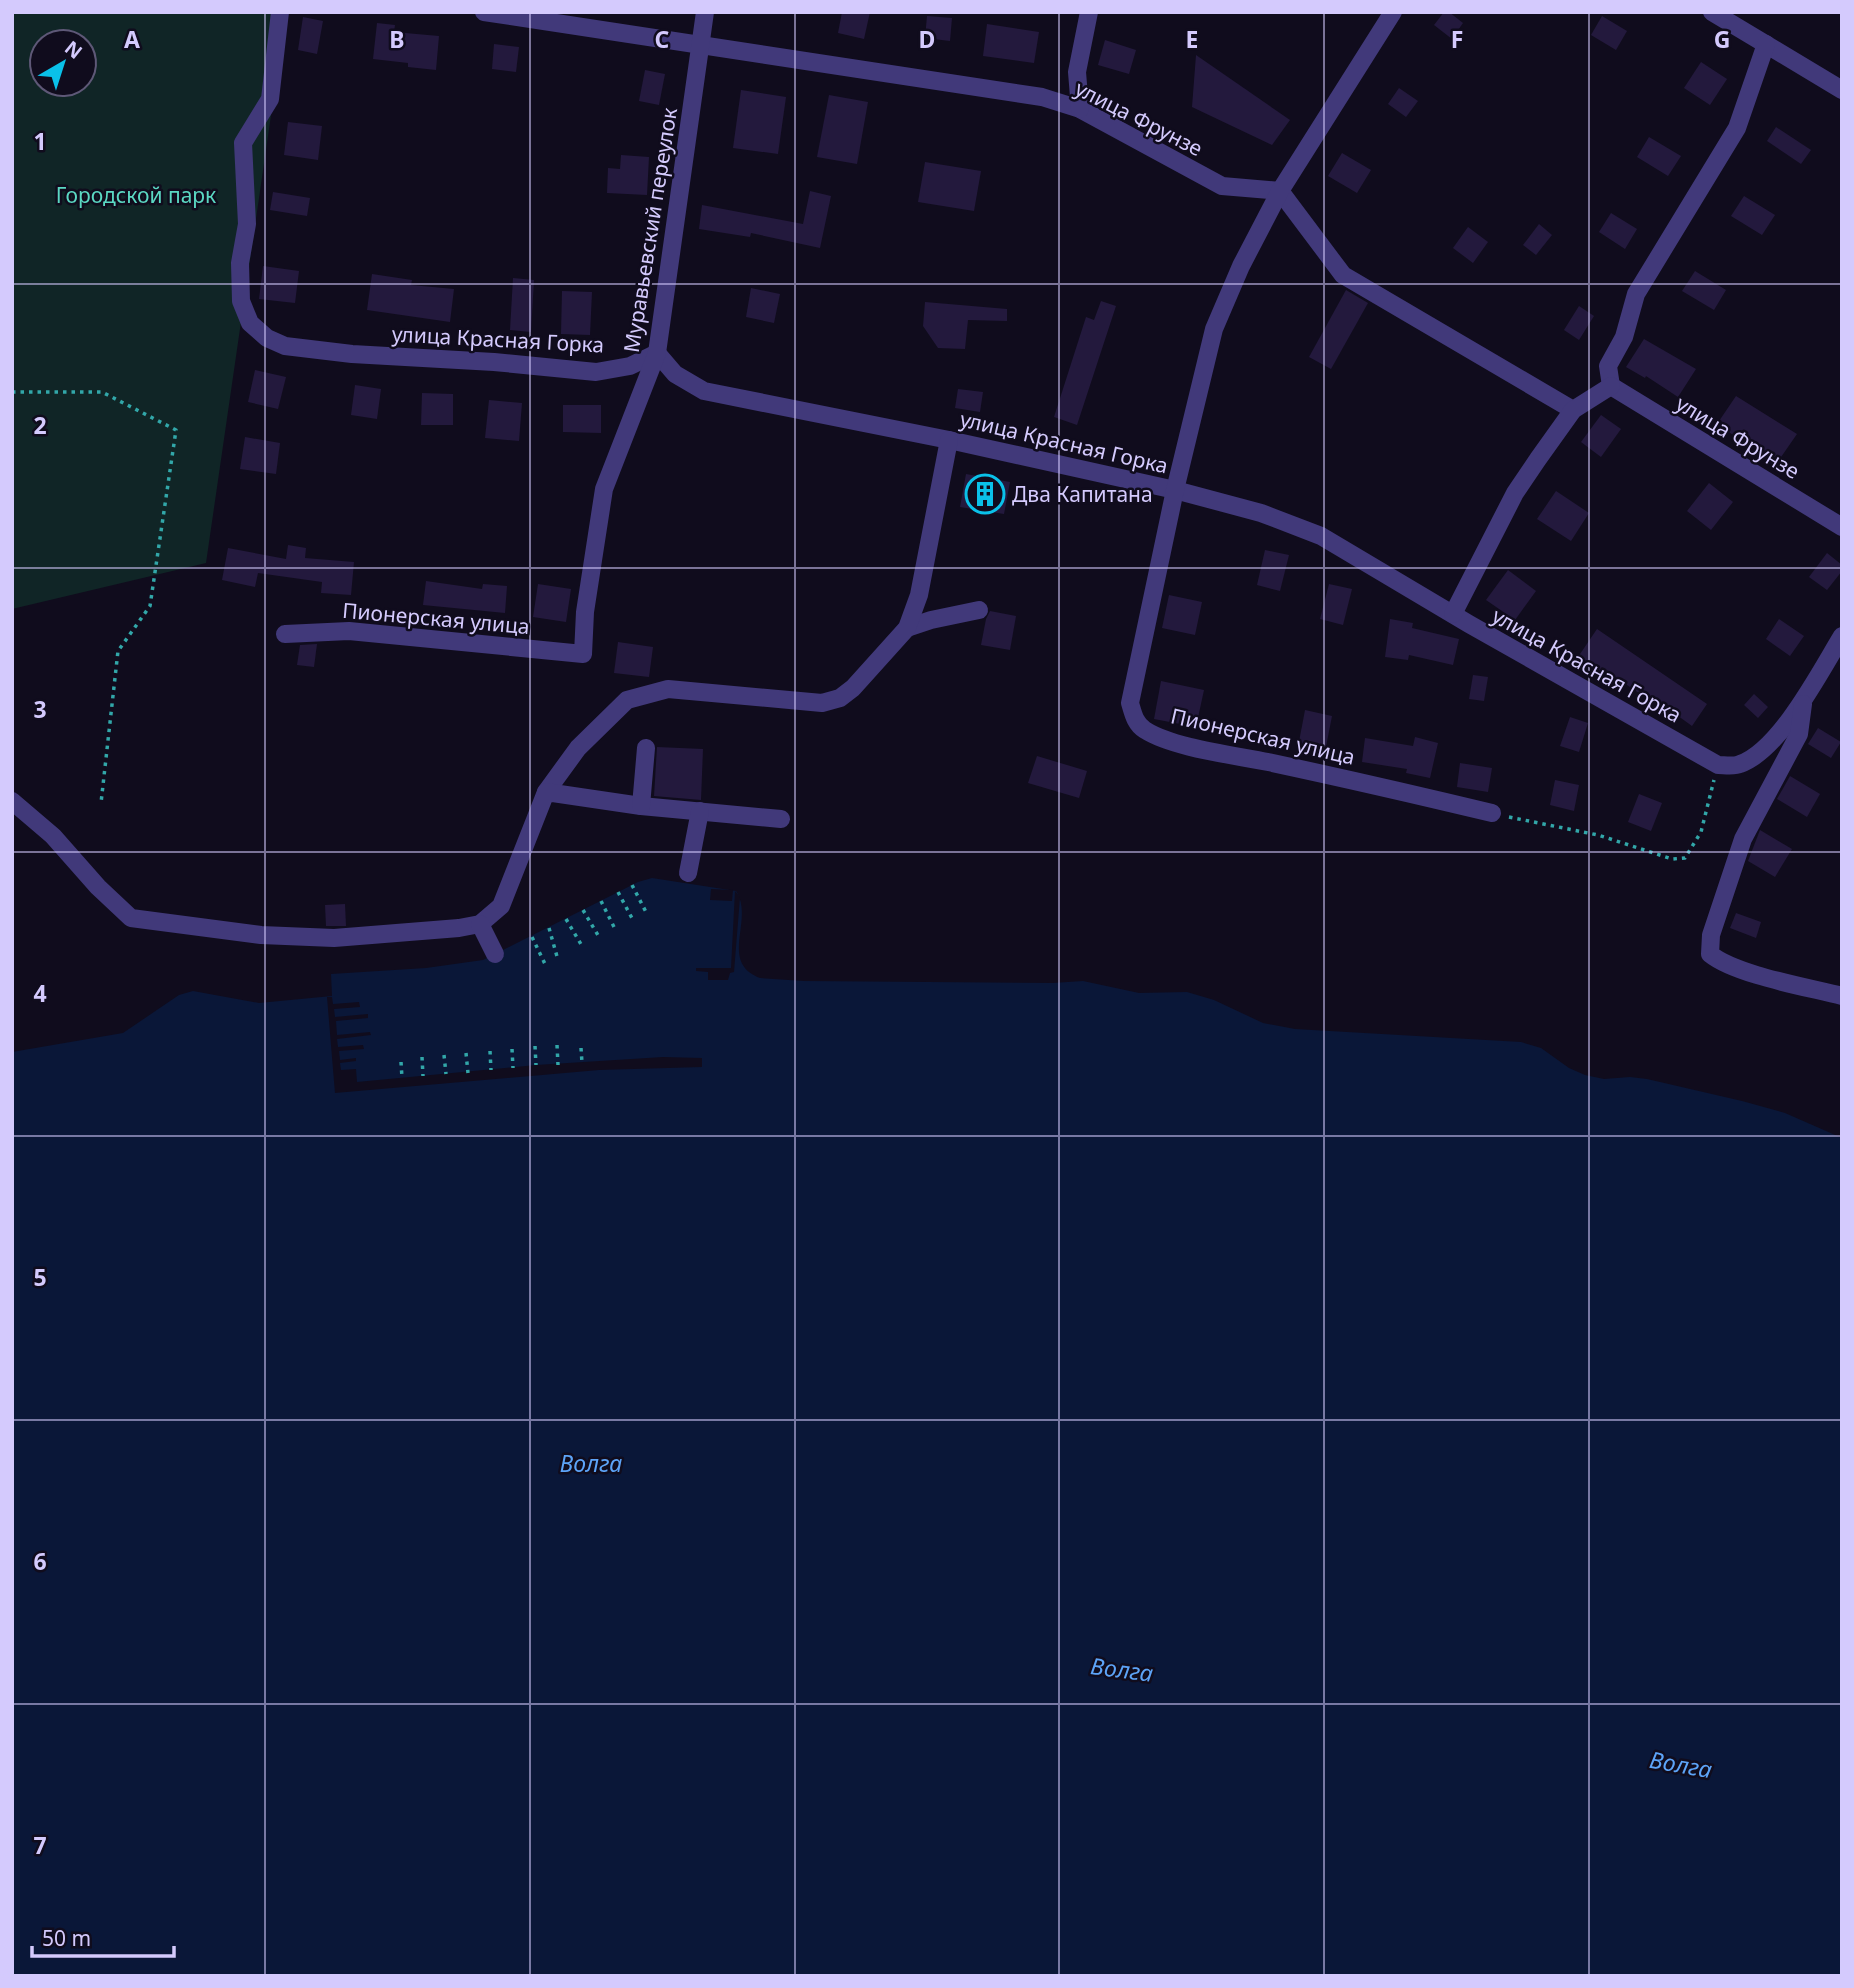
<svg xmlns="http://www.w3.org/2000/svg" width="1854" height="1988" viewBox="0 0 1854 1988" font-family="'Noto Sans',sans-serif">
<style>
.green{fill:#102526;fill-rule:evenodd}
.water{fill:#0a1738}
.pier{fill:#100c1d}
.building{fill:#23193d}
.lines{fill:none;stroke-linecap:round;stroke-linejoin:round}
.path{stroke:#32a7a9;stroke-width:3.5;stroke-dasharray:3.5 5;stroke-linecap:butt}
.minor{stroke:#41397a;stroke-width:18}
.grid{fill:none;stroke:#d4cafd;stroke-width:2;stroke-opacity:0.55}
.labels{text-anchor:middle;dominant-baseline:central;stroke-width:5;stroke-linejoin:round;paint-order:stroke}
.street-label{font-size:21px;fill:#d4cafd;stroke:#100c1d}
.park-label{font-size:21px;fill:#5bd8c3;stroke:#100c1d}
.poi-label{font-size:21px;fill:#d4cafd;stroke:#100c1d;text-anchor:start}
.water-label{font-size:23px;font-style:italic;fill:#5da4f8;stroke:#100c1d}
.grid-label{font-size:23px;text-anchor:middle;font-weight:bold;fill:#d4cafd;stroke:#100c1d;stroke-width:5;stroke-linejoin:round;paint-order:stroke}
</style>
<rect width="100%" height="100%" fill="#100c1d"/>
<!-- green -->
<path class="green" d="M12 12H286L206 563 12 609ZM42 42H84V84H42Z"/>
<!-- water -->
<path class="water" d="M652 878 736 891C755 920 718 962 760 978L804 981 1053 983 1083 981 1139 993 1187 992 1214 1000 1263 1023 1295 1029 1521 1042 1541 1048 1569 1068 1585 1075 1604 1079 1630 1077 1647 1079 1742 1101 1785 1113 1842 1138V1976H12V1052L123 1033 179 995 193 991 259 1003 332 996 331 974 426 968 483 960 638 882Z"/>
<!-- pier -->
<g class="pier">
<polygon points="711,889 733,890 732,901 710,900"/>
<polygon points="735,891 740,897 734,972 730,973 728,980 708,980 708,972 696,971 696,968 731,968"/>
<polygon points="327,997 332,997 333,1004 359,1002 360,1007 334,1009 335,1017 368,1014 368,1018 336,1021 337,1035 370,1032 371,1035 337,1039 338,1047 363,1045 364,1049 339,1051 340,1060 356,1058 356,1061 340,1063 341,1070 356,1069 357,1082 536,1065 663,1057 702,1058 702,1067 599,1070 335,1093"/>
</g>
<!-- building -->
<g class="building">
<polygon points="842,12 870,12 864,39 838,33"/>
<polygon points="1444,12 1449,12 1463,23 1452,39 1434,25"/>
<polygon points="927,16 952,18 950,41 925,38"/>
<polygon points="1602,16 1627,31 1616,50 1591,35"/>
<polygon points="303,17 323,21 317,54 298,50"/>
<polygon points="377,23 395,25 394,32 439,36 436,70 408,67 408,63 373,59"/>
<polygon points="987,24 1039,32 1034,63 983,56"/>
<polygon points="1105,40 1136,50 1129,74 1098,65"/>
<polygon points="494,44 519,47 516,72 492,69"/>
<polygon points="1196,55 1290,120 1272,145 1192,107"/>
<polygon points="1701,62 1727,79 1710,105 1684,88"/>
<polygon points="645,70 665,74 659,105 639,101"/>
<polygon points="1399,88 1418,101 1406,117 1388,104"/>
<polygon points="741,90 786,97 778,154 733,148"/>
<polygon points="829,95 868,102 857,164 817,157"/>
<polygon points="288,122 322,126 318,160 284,155"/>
<polygon points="1776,127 1811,150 1801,164 1767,141"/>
<polygon points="1649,137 1681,156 1668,176 1637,157"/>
<polygon points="1342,153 1371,170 1357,193 1328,176"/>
<polygon points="621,155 649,157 647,195 607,193 608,168 620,169"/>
<polygon points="925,162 981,171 974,211 918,202"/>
<polygon points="810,191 831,196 820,248 751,233 750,237 699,229 702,205 803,224"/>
<polygon points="273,192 310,198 307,216 270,210"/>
<polygon points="1744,196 1775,215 1762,235 1731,216"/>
<polygon points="1611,213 1637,229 1625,249 1599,232"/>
<polygon points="1539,224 1552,235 1536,255 1523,245"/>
<polygon points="1468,227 1488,242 1473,263 1453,248"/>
<polygon points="263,266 299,271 295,303 259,299"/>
<polygon points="1695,271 1726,290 1714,310 1682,291"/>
<polygon points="372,274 412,280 411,285 454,289 450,322 367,310"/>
<polygon points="513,278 534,280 531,332 510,330"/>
<polygon points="751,288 780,294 774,323 746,317"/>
<polygon points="1346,290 1368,303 1331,369 1309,357"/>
<polygon points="562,291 592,292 590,335 561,334"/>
<polygon points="1101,301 1116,306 1077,425 1054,417 1086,317 1094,320"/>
<polygon points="925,302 1007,309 1007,321 968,320 965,349 938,348 923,326"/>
<polygon points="1579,306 1594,316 1579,340 1564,330"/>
<polygon points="1644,339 1696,369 1678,397 1646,376 1645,378 1626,367"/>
<polygon points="255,370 286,377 278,409 248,402"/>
<polygon points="355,385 381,389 377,419 351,415"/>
<polygon points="958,389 983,392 980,412 955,408"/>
<polygon points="422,393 453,394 453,425 421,425"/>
<polygon points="1736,396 1797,434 1779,460 1741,435 1739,439 1717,424"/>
<polygon points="489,400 522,403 519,441 485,438"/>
<polygon points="563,405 601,405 601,433 563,432"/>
<polygon points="1601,415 1621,429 1601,457 1581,442"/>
<polygon points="245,437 280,443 276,474 240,469"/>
<polygon points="966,474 1010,482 1004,514 960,507"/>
<polygon points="1709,483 1733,502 1711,530 1687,511"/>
<polygon points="1556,491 1589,513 1571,541 1537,519"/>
<polygon points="288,545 306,548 305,558 354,562 351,595 321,593 322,582 258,573 255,587 222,580 228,548 286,559"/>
<polygon points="1265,550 1289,555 1280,591 1257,585"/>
<polygon points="1827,553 1842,565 1842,571 1827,590 1809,577"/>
<polygon points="1508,570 1536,591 1515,620 1486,600"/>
<polygon points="426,581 482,589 483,584 507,586 505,613 423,605"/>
<polygon points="538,584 571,589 566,622 533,617"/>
<polygon points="1329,584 1352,589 1343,625 1320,619"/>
<polygon points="1169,595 1202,602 1195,635 1162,628"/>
<polygon points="990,611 1016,616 1010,650 981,645 986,619"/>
<polygon points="1390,619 1413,623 1412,628 1459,639 1453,665 1409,655 1408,660 1385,657"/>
<polygon points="1779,619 1804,636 1790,656 1766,639"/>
<polygon points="1597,629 1707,704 1692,726 1656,700 1654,703 1609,673 1607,676 1578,657"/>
<polygon points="618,642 653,647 649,677 614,673"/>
<polygon points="317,644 314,667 297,665 300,645"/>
<polygon points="1473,675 1488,677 1484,701 1469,699"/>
<polygon points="1161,681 1204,690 1196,727 1154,719"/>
<polygon points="1754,694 1768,707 1758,718 1744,705"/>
<polygon points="1305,710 1332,716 1325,752 1298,747"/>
<polygon points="1570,717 1588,723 1579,752 1560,746"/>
<polygon points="1818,728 1841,742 1831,758 1808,744"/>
<polygon points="1415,737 1438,743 1430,778 1406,773 1407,769 1362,762 1365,738 1413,746"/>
<polygon points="657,747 703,749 701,800 654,796"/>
<polygon points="1037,756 1087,771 1079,798 1028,783"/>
<polygon points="1460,763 1492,768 1488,792 1457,787"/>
<polygon points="1790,776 1820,794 1807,817 1777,799"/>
<polygon points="1555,780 1579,785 1574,811 1550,805"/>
<polygon points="1639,794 1662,803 1651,831 1628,822"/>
<polygon points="1760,830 1792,849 1775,877 1748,861"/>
<polygon points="345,904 346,926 326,926 325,905"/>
<polygon points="1736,913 1761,922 1756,938 1730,928"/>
</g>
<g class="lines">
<!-- path -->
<g class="path">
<polyline points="12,392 102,392 176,430 150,606 118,651 101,803"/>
<polyline points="1509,817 1598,835 1672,859 1685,858 1701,832 1714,780"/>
<polyline points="632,885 646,912"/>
<polyline points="618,892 633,920"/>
<polyline points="601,901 615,929"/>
<polyline points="583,910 599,937"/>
<polyline points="566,919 582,946"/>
<polyline points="549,928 558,960"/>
<polyline points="532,937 545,964"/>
<polyline points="557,1045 558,1065"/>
<polyline points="535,1046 536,1065"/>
<polyline points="581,1048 582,1063"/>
<polyline points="512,1049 513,1068"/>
<polyline points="490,1051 491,1070"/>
<polyline points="466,1053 468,1073"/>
<polyline points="444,1055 446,1074"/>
<polyline points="422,1057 423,1076"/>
<polyline points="401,1062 402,1078"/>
</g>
<!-- minor -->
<g class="minor">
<path d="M280 12 270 99 243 143 247 224 240 263 241 301 250 323 267 338 285 346 352 354 494 362 596 372 630 366 657 353 675 374 704 391 949 440 1175 490 1261 513 1321 536 1469 624 1718 765C1724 765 1734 767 1740 764 1780 750 1820 672 1842 636"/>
<polyline points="484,12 1042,97 1080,109 1222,186 1280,191 1343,275 1573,410"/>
<path d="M1393 12 1280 191 1241 266 1214 329 1175 490 1130 703C1133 713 1135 724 1145 730 1173 748 1234 755 1268 762 1343 778 1417 795 1492 813"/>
<polyline points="1712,12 1842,90"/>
<polyline points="1080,109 1077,72 1089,12"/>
<polyline points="1611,386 1608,366 1624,337 1636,294 1737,128 1766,44"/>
<polyline points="1611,386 1842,527"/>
<polyline points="1453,614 1515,493 1538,459 1573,410 1611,386"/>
<polyline points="907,628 931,620 979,610"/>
<polyline points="285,634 349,631 583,654 585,612 604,489 657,353 705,12"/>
<path d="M1803 704 1799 734 1743 839 1711 935 1710 954C1736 975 1807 987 1842 996"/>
<polyline points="546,792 578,748 627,700 668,689 822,703 840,698 853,688 907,628 919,595 949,440"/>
<polyline points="12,801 53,836 98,887 131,918 261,935 334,938 459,928 480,924 501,906 546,792 641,806 781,819"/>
<polyline points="641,806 646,748"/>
<polyline points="688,873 700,811"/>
<polyline points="480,924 495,954"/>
</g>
</g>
<!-- grid -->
<path class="grid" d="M265 12V1976M530 12V1976M795 12V1976M1059 12V1976M1324 12V1976M1589 12V1976M12 284H1842M12 568H1842M12 852H1842M12 1136H1842M12 1420H1842M12 1704H1842"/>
<!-- icons -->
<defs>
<symbol id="building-ring" viewBox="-11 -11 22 22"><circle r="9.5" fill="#100c1d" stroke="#0ac1e9" stroke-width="1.5"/><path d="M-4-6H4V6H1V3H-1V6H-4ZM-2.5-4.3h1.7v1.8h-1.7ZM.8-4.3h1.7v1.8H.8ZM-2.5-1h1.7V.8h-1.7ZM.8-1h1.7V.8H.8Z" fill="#0ac1e9"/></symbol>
</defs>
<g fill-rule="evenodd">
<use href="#building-ring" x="963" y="472" width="44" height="44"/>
</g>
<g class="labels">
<!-- street labels -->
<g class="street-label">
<text transform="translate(1139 118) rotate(27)">улица Фрунзе</text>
<text transform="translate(650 230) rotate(-81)">Муравьевский переулок</text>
<text transform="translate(498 339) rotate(3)">улица Красная Горка</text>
<text transform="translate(1738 437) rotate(31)">улица Фрунзе</text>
<text transform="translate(1064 442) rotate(13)">улица Красная Горка</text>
<text transform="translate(436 618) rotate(5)">Пионерская улица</text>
<text transform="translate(1587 665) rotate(29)">улица Красная Горка</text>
<text transform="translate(1263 736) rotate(13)">Пионерская улица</text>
</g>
<!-- park labels -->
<g class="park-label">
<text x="136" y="195">Городской парк</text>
</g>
<!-- poi labels -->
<g class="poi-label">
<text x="1012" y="494">Два Капитана</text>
</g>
<!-- water labels -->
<g class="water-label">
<text x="591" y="1463">Волга</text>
<text transform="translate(1122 1669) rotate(7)">Волга</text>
<text transform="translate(1681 1764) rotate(10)">Волга</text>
</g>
</g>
<g class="grid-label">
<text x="132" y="48">A</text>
<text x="397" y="48">B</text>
<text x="662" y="48">C</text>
<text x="927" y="48">D</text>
<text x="1192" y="48">E</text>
<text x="1457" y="48">F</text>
<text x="1722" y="48">G</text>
<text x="40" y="150">1</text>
<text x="40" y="434">2</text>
<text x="40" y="718">3</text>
<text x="40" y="1002">4</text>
<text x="40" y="1286">5</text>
<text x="40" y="1570">6</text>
<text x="40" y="1854">7</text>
</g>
<!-- border -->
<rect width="1854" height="1988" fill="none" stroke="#d4cafd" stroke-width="28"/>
<!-- north arrow -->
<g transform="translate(63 63) rotate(39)"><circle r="33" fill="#100c1d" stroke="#5e5877" stroke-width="2"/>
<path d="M0-5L12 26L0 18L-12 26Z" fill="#0ac1e9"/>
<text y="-10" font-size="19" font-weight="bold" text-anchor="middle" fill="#d4cafd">N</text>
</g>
<!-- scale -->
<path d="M32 1946v10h142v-10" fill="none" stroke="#d4cafd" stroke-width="3.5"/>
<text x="42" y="1946" font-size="21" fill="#d4cafd" stroke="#100c1d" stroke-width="5" paint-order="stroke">50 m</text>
</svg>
